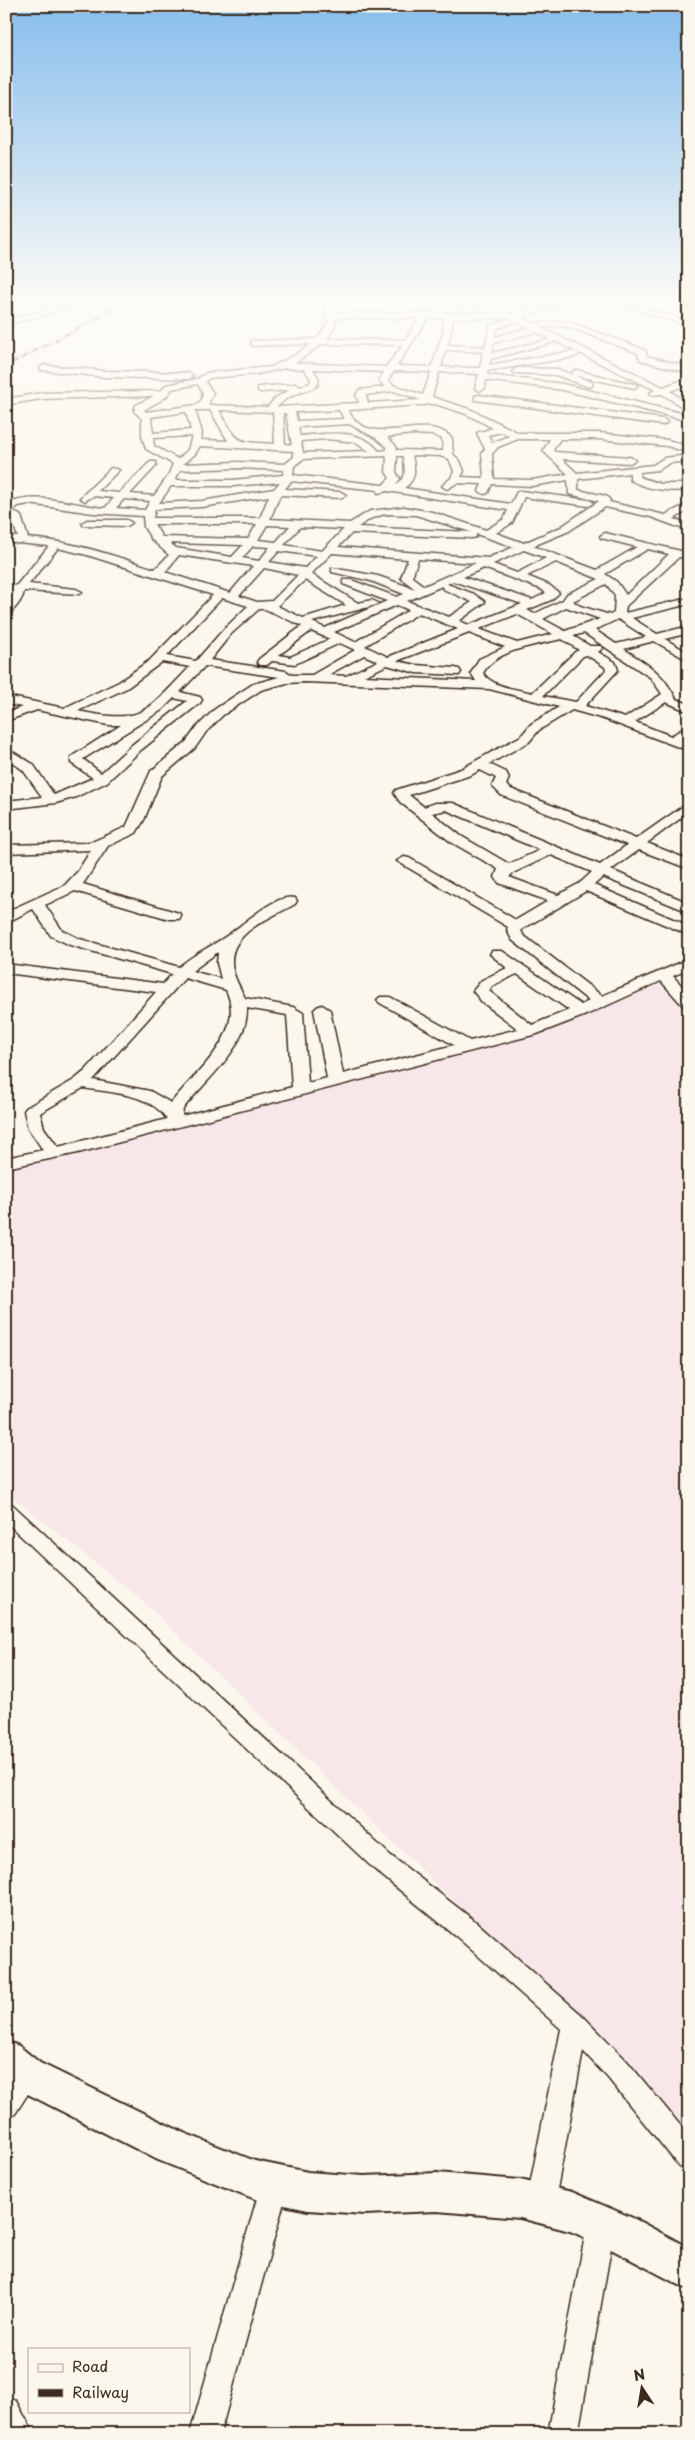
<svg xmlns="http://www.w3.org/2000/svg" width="695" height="2440" viewBox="0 0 695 2440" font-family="'Playpen Sans',sans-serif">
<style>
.built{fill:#f8e7e9}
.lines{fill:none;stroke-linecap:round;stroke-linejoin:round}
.street-casing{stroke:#3b2a1e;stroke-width:3}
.secondary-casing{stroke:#3b2a1e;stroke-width:4}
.street{fill:#fbf7ec;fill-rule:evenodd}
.secondary{fill:#fbf7ec;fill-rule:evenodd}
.rail-casing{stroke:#3b2a1e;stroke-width:3}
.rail{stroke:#fbf7ec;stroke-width:2;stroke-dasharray:6;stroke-linecap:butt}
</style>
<rect width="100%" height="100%" fill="#fbf7ec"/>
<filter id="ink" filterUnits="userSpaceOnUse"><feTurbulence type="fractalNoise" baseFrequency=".02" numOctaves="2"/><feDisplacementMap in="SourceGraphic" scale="10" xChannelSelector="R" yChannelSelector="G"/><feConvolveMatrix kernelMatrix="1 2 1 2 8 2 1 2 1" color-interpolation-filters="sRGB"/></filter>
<g filter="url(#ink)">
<!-- built -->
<polygon class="built" points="666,970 689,997 689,2144 542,1986 137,1596 6,1492 6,1169 560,1026"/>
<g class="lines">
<defs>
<g id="street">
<polygon points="86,300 100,300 6,325 6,320"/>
<path d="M323 300H331L335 313H473L462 307 435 300 464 303 480 310V313H515L518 300H526L523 312 570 300H584L522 317 532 323 567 321 645 350 647 356 689 367V373L640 360 638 353 566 326 540 327 663 387 689 378V384L670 391 689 404V411L662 394 652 395 650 393 655 390 536 332 494 343 492 353 551 339 555 342 491 359 489 365 575 351 579 354 575 357 488 371 487 375 563 384 689 415V421L563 390 486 380 485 388 480 391 475 388 479 374 439 372 432 397 472 410 519 433H599L668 440 689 447V453L667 446 599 439H560L553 450 555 452 630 457 635 460 630 463 562 459 577 473 653 465 664 458 689 455V461L670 463 658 470 640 472 639 477 661 484H689V490C669 492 648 490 630 480V473L578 479V490L606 496 610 500 609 502 665 515 689 503V510L674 519 689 524V531L651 517 605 507 569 531 533 546 597 570 637 547 601 538 600 536 605 533 689 553V559L679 557 626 606 625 613 689 598V604L632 618 657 634 689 626V633L665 639 689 653V661L654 641 624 649C649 666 662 671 676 699L689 704V712L666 702 635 722 671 736 689 725V735L682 740 689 743V751L604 719 572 710 539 730 529 742 489 764 506 772 509 778 506 785 511 789 636 839 689 802V812L647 843 689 860V869L639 850 611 870 689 903V912L603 877 594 885 689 926V935L586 891 521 930 523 935 602 996 689 959V969L673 976 689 994V1009L684 1007 661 981 586 1015 537 1034 78 1153 6 1168V1158L43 1150 28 1128 24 1111 26 1108 74 1080 85 1071 156 992 6 973V964L163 984 172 974 70 945 51 936 33 909 6 923 8 911 65 885 78 871 91 850 6 853V845L84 843 94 841 126 827 151 771 186 742 197 727 215 709 253 684 279 677 205 666 180 692 200 697 202 700 200 703 141 750 107 782 76 797 56 803 6 809V801L42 797 23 770 6 758V748L33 764 54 795 93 778 71 763V757L121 725H108L37 710 6 721V713L22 707 6 704V696L64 708 119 682 150 660 213 595 87 555 58 548 29 584 76 589 82 592 80 594 24 591C23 599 14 612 6 614V603L13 592 6 590V584L16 586 49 546 6 542V536L18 537 11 518 6 515V506C26 489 79 506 105 508L114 498 93 496 85 501 80 498 111 468 119 470 98 491 119 493 150 462H156V466L130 494 154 496 168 476 173 464 146 449 142 436V419L134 411 136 405 154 396 41 399 6 405V399L41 393 161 391 166 385 197 379 207 373 271 367 295 355 311 344 254 346 251 345V341L317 339 328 323ZM336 318H418L406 340 327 339 334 329ZM428 318H444L443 333 432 367 397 366ZM453 318H510L490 326 485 347 448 345ZM516 321 529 328 495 337 497 329ZM322 344 403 345 386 367 295 363ZM446 350 483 352 480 368 441 367ZM285 368 304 369 311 379 310 383 300 387 296 384 258 387V391L261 392 290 390 275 398 268 407 208 405 213 393 205 382 209 378 257 374ZM313 369 384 372 379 380 385 387 359 390 356 395 359 403 277 407 287 398 317 386 319 379ZM394 371 431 372 423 395 393 385 388 380ZM198 384 203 393 201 401 196 405 146 412 144 410 166 397 172 389ZM394 391 421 400 368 403 366 395ZM435 404 466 414 493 428 477 433 485 449 482 453 484 478 461 477 464 471 460 461 453 454 452 438C425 410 369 453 348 410ZM195 410H210L228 441 201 440 202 433ZM219 410 273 412 275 444C235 441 240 446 219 410ZM339 410 344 419 297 421 295 412ZM186 412 191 430 153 433 151 417ZM283 413H286L292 445 285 444ZM349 424 376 438 387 447V450L379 451C359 427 327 434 300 436L298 427ZM502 432 509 436 492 443 488 435ZM413 434 433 435 442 439 443 451 397 450 395 445 387 437ZM192 436 188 450 178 459 154 446 153 438ZM327 439 356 442 369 451 303 453 301 441ZM518 439H550L543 451 568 474 532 480 494 479 492 454 498 447ZM200 446 293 451 294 457 285 464 238 462 183 464 195 454ZM412 455 440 456 449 459 454 471 451 478 442 486 447 489 457 483 482 484 479 491 484 494 488 493 492 484 532 486 568 480 569 494 599 501 561 527 524 543 496 533 512 523 524 497 589 506 594 503 589 500 521 491 517 492 511 504 404 488C417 479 415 470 412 455ZM387 456 386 472 390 478 383 485 293 475 294 466 303 459ZM397 456H403C405 469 408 478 395 485L400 479 396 472ZM238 468 284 470 283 475 233 480H175L180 470ZM291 481 378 490V493L387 491 508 510 504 519 486 530 432 512 404 507 370 511 350 523 270 519 280 495 341 498 346 495 341 492 285 489ZM280 482 274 489 202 501 159 503 171 486H233ZM269 496 260 518H153L155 509 202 507ZM124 499 150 501 145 510 116 508ZM29 504 93 513 143 516 144 527 152 540 169 555 155 569C114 556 72 541 28 538L21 516 13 511 18 506ZM385 514 416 515 471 532 358 527 372 518ZM154 524H257L248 539 162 537ZM267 525 290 526 276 542 258 540ZM300 527 344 529 322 551 284 545ZM352 533 472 538 476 537V534L514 547 488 558 338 547ZM170 543 243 545 232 557 176 548ZM253 546 270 547 259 561 242 558ZM648 549 669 554 626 595 617 582 605 574ZM524 550 546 558 517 573 493 564ZM279 551 317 556 305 568 269 562ZM332 553 408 559 401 578 415 589 378 576 332 568V572L371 581 404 594 397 597 351 580H343V584L387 601 325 628 312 622 376 605 378 603 372 600 358 603 311 574ZM179 555 253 566 230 593 165 572ZM418 559 476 563 424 586 412 577ZM556 562 599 579 567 594 563 600 534 614 527 610 551 600 559 593 549 585 527 576ZM264 568 298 575 272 601 257 602 239 596ZM484 568 541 589 546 593 532 600 463 577ZM305 580 346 605 303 618 277 606ZM453 581 522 604 469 625 459 621 485 602 474 594 447 584ZM606 584 615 595 614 613 610 615 580 606 573 601ZM442 586 443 589 472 602 449 617 407 601ZM222 598 248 606 223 630 196 661 167 656ZM397 605 409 610 355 642 334 632ZM566 607 600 619 565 631 543 619ZM259 609H265L302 626 259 659 257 662 259 665H267L272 661 295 664 340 643 355 650 312 675H292L286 671 210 660 231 634ZM419 613 458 629 388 657 365 646ZM517 614 553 634 517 643 479 629ZM618 619 646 637 616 644 595 630ZM311 631 330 639 290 657 279 655ZM469 633 505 647 479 659 471 673 476 681 364 676 387 665 416 673 459 675 461 672 459 669 455 668 416 665 397 661ZM584 633 651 678 662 694 625 718 585 706 618 670 615 662 598 652 603 648 601 646H590L573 636ZM562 639 579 650 575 652 532 693C516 689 492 687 483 673 496 649 537 645 562 639ZM364 655 378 661 346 676 328 675ZM587 655 605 667 606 670 576 702 543 696 583 656ZM162 662 190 667C146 712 144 725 78 711L127 688ZM304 682 489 689 559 707 531 724 521 736 461 769 396 790 394 793 400 802 451 842 498 869 495 877 499 883 548 901 516 920 409 858 404 857 397 861 508 927 507 930 512 940 589 1001 581 1005 502 951H492L490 954 507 968 482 980 473 991 482 1002 518 1029 470 1041 390 997H380L377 1000 380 1003 454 1045 343 1074 330 1010 322 1005 317 1007 314 1010 327 1078 308 1083 303 1013 293 1007 245 998C240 987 232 975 232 962 231 931 273 917 295 904L297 901 295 898C276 893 243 925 228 935 211 947 195 953 179 967L80 939 62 930 45 905 75 891 169 919H179L181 916 179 913 83 884 108 846 136 833 144 820 162 776 195 748 206 732 223 715 261 690 287 683ZM174 698 187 701 133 744 101 773 83 759 162 710ZM480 770 496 778 492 786 501 795 627 845 600 865 453 803H435L424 807 409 795 471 775ZM446 810 540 850 509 864 461 836 432 813ZM551 855 592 872 580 883 558 895 509 877 513 873ZM218 952 217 963 221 979 192 971ZM517 974 569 1010 532 1025 489 991 492 986ZM185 978 226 990C247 1034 195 1072 171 1103L150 1091 93 1080ZM247 1008 287 1015 292 1087 182 1116 183 1109C205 1080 248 1048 247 1008ZM83 1088C112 1093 149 1093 167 1119L58 1147 44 1128 40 1113Z"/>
<polygon points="602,300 615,300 689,321 689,326"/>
<polygon points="44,365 105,371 189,373 193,376 189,379 105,377 41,370 40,368"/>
<polygon points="517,368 557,369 573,375 573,371 576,370 638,385 634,388 573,375 592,382 592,386 589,387 556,375 514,373 513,371"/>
<polygon points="478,395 663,419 668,422 663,425 475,400 475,396"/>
<polygon points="87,520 127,520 132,523 127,526 83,525 82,523"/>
<polygon points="6,1503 13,1505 390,1855 475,1921 584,2017 626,2060 689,2136 689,2170 679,2166 608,2078 583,2051 554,2205 550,2215 540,2219 530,2215 526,2205 561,2029 457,1937 374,1869 6,1522"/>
<path d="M27 2063 36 2066 40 2075 15 2114 6 2118C6 2095 3 2072 27 2063Z"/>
<polygon points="275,2171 285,2175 289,2184 220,2434 190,2434 261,2184 265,2175"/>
<polygon points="601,2211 611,2215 615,2225 578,2434 548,2434 587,2225 591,2215"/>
<polygon points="6,2396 16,2401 34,2434 6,2434"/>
</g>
<polygon id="secondary" points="6,2041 19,2046 40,2063 184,2133 255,2161 308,2172 364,2176 437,2173 520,2180 572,2192 635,2219 689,2248 689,2290 607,2247 570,2231 520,2218 437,2211 364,2214 308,2210 255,2199 158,2160 14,2087 6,2081"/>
</defs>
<!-- street casing -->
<use href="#street" class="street-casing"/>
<!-- secondary casing -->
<use href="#secondary" class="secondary-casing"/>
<!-- street -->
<use href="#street" class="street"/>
<!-- secondary -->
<use href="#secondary" class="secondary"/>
<defs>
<polyline id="rail" points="6,366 96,319 123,300"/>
</defs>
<!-- rail casing -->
<use href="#rail" class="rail-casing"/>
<!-- rail -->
<use href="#rail" class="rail"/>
</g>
</g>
<!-- sky -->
<linearGradient id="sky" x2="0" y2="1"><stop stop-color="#86bdec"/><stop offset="0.47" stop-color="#fdfbf6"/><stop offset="1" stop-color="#fdfbf6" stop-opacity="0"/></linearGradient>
<rect width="695" height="642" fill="url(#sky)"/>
<!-- margin -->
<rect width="695" height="2440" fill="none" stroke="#fbf7ec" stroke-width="25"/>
<rect x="12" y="12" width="670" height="2415" fill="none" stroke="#3b2a1e" stroke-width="2" filter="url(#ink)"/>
<!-- legend -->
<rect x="28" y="2348" width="162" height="65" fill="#fbf7ec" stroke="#aea59a"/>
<rect x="38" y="2364" width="25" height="8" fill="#fbf7ec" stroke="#aea59a"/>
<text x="72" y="2372" font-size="15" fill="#3b2a1e">Road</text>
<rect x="38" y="2389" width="25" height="8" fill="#3b2a1e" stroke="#aea59a"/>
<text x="72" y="2398" font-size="15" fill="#3b2a1e">Railway</text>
<!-- north arrow -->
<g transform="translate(642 2388) rotate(348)" stroke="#fbf7ec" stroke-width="4" paint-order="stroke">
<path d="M0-4L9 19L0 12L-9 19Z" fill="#3b2a1e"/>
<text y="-8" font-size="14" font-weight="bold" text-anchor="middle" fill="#3b2a1e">N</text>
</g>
</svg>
